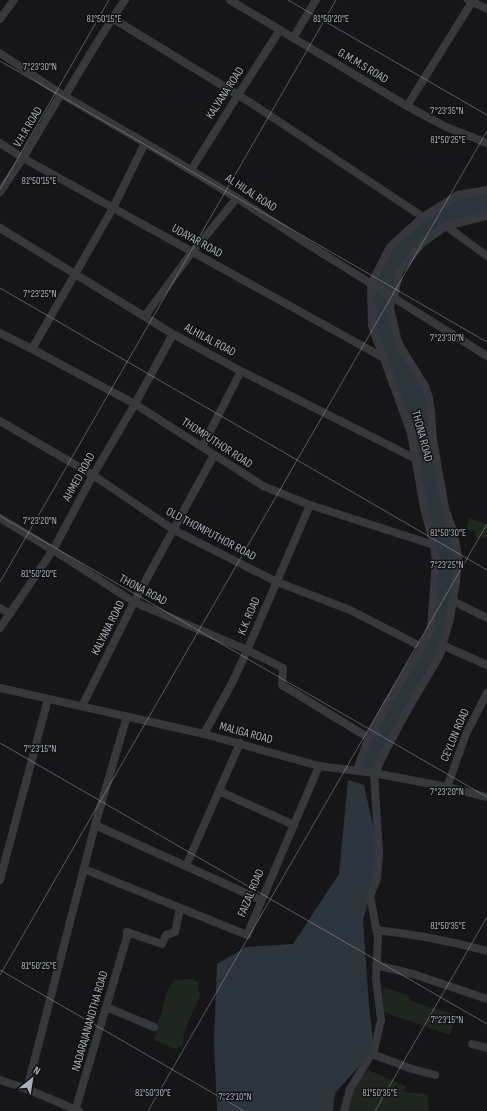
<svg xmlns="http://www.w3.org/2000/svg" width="487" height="1111" viewBox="0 0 487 1111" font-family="'Sofia Sans Condensed',sans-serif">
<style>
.green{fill:#1e261f}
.water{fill:#2c353c}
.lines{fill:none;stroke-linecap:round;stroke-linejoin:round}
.minor{stroke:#37383d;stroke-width:8}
.ticks{fill:none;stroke:#a8adb8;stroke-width:1;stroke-opacity:0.45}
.labels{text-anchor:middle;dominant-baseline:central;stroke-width:3;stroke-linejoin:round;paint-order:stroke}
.street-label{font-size:12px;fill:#a8adb8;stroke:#111113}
.ticks-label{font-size:10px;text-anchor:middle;fill:#a8adb8;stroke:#111113;stroke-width:3;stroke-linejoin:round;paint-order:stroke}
</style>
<rect width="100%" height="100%" fill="#161618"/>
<!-- green -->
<g class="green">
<polygon points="469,518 487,525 487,538 475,538 475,531 466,530"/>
<polygon points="191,979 198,982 200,996 184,1032 183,1045 175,1049 154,1040 167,991 174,980"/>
<polygon points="383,987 408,995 410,1001 456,1015 450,1035 383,1012"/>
<polygon points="368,1070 406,1086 404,1092 427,1094 429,1111 346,1111 350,1089"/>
</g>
<!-- water -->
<g class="water">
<polygon points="487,193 487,212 456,220 422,243 393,280 390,308 399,347 425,386 457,559 443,643 375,772 357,770 369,738 431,627 436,560 416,455 372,326 373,280 388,250 423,217 455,196"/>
<polygon points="348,780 364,785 379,853 373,884 363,921 369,1005 374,1050 335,1093 333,1111 217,1111 214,1042 217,964 246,947 293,944 339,874"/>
</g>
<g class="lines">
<!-- minor -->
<g class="minor">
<polyline points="230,0 407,106 444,126 487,143"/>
<polyline points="468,0 487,9"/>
<polyline points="112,18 251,103 423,217"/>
<polyline points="0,19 14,0"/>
<polyline points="293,38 316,0"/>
<polyline points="0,53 61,94 159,151 237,198 298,238 487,356"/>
<path d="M65 96C84 64 103 31 125 0"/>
<polyline points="407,106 472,2"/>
<polyline points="0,143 23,158 384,358"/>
<polyline points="191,170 238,95 280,30"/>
<polyline points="0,192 23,158 61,94"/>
<polyline points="446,226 487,256"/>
<polyline points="0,228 173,334 241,371 416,459"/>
<polyline points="394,298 399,272 422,243 446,226 487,216"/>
<polyline points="145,316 192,252 209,232 237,198"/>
<polyline points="0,333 32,349 135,404 263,486 310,505 434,545"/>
<polyline points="32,349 113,208 145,143"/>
<polyline points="0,421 93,475 174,530 277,582 350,610 422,647"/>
<polyline points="202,447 241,371"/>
<polyline points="0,518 53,550 134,602 247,650 283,668 282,685 369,738"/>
<polyline points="453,601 487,618"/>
<polyline points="0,608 10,614"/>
<polyline points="0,628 53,550 93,475 135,404 173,334"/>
<polyline points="442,645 487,665"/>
<polyline points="0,688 204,734 319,766 374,773 447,787 487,797"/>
<polyline points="82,706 134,602 214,455"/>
<polyline points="204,734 233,681 245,655 310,505"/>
<polyline points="357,770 368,740 387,704 422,647 431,628 436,561 434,545 424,508 411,433 372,326 371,284 390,247 423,217 458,195 487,190"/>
<path d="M376 773C380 760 386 749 393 737 406 711 421 687 436 662L441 652 443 643 450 619 456 582 458 558 454 534 445 508 433 440 431 411 429 398 425 386 401 348 397 338 390 308 391 296"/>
<polyline points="447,787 466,734 487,693"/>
<polyline points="219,791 294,825"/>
<polyline points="95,825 261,900"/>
<polyline points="186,866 240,743"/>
<polyline points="84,869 247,935 319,766"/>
<polyline points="0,880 48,699"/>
<path d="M376 930C414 934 450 941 487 951"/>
<polyline points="376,965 413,974 487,999"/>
<polyline points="106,1007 154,1027"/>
<polyline points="472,1044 487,1048"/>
<polyline points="372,1054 412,1069 435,1075"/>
<polyline points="0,1080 27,1089 79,1111"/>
<polyline points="27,1089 95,825 127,716"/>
<polyline points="75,1111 127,937 127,932 162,944 166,935 175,932 180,908"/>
<polyline points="344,1111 350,1089 374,1050 381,1020 376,978 378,937 370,896 377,879 379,853 374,773"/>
</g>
</g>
<!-- ticks -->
<path class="ticks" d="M288 0 487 115M0 61 487 342M0 189 109 0M0 288 487 570M0 516 487 797M0 582 336 0M0 743 487 1024M0 970 244 1111M0 975 487 131M148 1111 487 524M375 1111 487 917"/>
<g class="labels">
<!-- street labels -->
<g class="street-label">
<text transform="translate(363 66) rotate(31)">G.M.M.S ROAD</text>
<text transform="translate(225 93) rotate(-57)">KALYANA ROAD</text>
<text transform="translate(28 127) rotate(-59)">V.H.R ROAD</text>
<text transform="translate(251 193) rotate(33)">AL HILAL ROAD</text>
<text transform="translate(197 241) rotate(29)">UDAYAR ROAD</text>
<text transform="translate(210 340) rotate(28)">ALHILAL ROAD</text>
<text transform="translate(422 436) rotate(75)">THONA ROAD</text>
<text transform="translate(217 443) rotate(33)">THOMPUTHOR ROAD</text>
<text transform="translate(79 477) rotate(-61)">AHMED ROAD</text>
<text transform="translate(211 534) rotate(28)">OLD THOMPUTHOR ROAD</text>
<text transform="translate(143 590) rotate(28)">THONA ROAD</text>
<text transform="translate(249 616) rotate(-67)">K.K. ROAD</text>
<text transform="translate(108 628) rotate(-63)">KALYANA ROAD</text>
<text transform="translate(246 733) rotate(15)">MALIGA ROAD</text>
<text transform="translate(455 735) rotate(-67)">CEYLON ROAD</text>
<text transform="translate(251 893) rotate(-67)">FAIZAL ROAD</text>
<text transform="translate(90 1021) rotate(-74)">NADARAJANANDTHA ROAD</text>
</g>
</g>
<g class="ticks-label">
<text x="331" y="22">81°50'20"E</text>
<text x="104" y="22">81°50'15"E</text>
<text x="40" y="70">7°23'30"N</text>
<text x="447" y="114">7°23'35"N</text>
<text x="448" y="143">81°50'25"E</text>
<text x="39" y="184">81°50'15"E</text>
<text x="40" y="297">7°23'25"N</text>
<text x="447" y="341">7°23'30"N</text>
<text x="40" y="524">7°23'20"N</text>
<text x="448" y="536">81°50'30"E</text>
<text x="447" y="568">7°23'25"N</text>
<text x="39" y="577">81°50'20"E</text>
<text x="40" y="752">7°23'15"N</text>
<text x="447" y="795">7°23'20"N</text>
<text x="448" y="929">81°50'35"E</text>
<text x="39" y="969">81°50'25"E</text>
<text x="447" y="1023">7°23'15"N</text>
<text x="153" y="1096">81°50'30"E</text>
<text x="380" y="1096">81°50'35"E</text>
<text x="235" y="1100">7°23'10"N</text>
</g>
<!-- north arrow -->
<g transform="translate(32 1079) rotate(30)" stroke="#111113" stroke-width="3" paint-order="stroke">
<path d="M0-3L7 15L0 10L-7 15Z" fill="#a8adb8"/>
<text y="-6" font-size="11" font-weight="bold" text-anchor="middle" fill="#a8adb8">N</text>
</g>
</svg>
